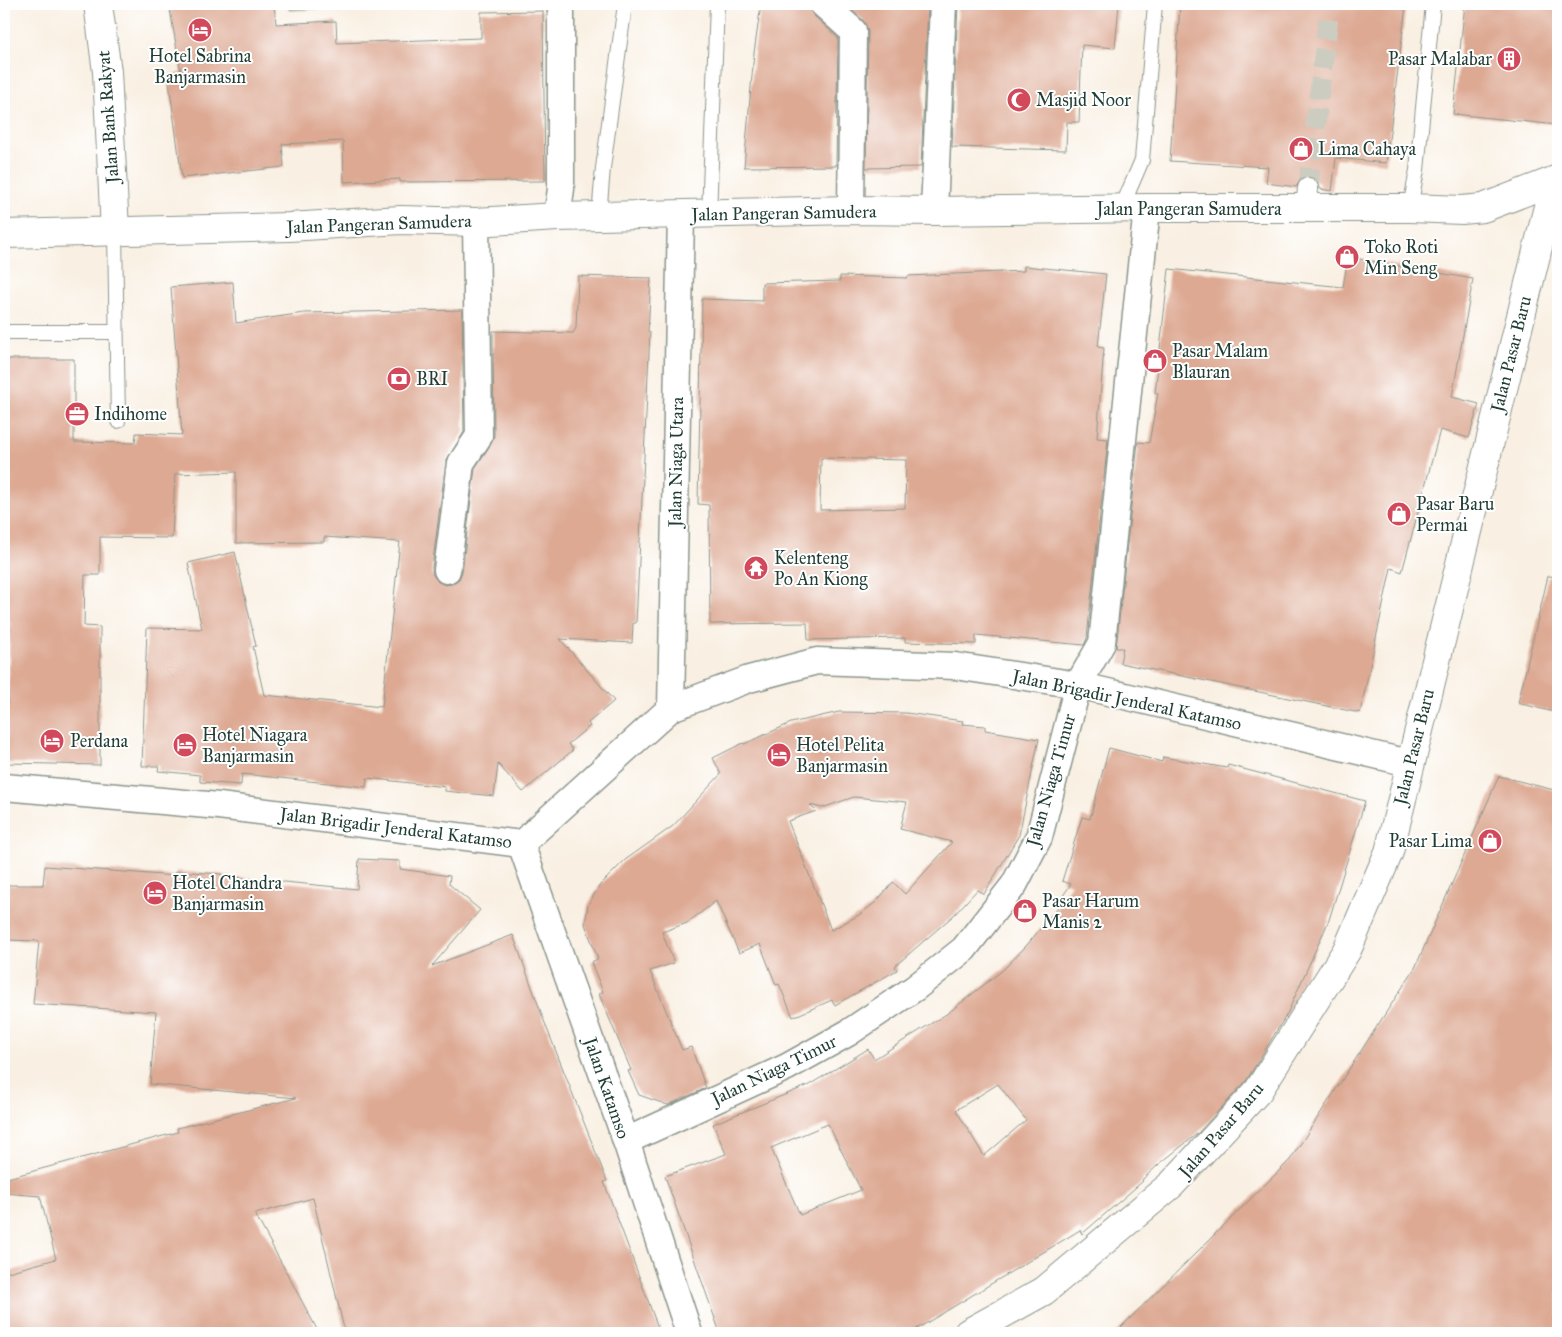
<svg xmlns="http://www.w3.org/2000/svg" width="1562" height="1337" viewBox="0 0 1562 1337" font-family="'IM FELL Great Primer',serif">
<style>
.forest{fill:#7dad68;stroke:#4e754e}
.building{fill:#dda993;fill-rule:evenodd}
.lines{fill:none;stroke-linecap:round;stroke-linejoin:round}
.pedestrian-tunnel{stroke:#cdccc0;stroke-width:20;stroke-dasharray:20 10;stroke-linecap:butt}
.service-casing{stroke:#8c968c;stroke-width:16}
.pedestrian-casing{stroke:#8c968c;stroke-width:22}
.minor-casing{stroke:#8c968c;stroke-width:29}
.tertiary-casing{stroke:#8c968c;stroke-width:30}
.trunk-casing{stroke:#8c968c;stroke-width:30}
.service{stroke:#fff;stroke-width:14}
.pedestrian{stroke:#fff;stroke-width:20}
.minor{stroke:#fff;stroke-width:26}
.tertiary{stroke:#fff;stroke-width:28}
.trunk{stroke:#fff;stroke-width:28}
.labels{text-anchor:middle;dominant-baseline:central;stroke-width:4;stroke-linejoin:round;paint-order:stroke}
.poi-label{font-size:18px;fill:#1f3d34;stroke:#fff;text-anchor:start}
.street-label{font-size:18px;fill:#1f3d34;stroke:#fff}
</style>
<rect width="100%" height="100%" fill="#fff"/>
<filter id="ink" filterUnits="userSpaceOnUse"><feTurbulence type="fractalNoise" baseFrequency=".02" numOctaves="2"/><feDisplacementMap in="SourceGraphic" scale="10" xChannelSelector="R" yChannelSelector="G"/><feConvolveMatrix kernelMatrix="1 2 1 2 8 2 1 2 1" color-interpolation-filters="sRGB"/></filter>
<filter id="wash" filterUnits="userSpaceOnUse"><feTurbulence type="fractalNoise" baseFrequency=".0096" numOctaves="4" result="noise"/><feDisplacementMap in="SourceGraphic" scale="20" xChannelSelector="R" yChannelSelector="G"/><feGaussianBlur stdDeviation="1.12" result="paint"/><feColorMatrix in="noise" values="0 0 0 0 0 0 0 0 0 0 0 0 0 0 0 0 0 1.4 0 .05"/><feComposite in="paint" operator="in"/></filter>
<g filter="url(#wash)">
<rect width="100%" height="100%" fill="#f9f0e3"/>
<!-- forest -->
<polygon class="forest" points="289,4 406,4 289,10"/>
<g id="blocks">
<!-- building -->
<g class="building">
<polygon points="169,4 274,4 276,24 336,21 337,43 481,38 481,12 543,11 545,181 400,182 400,179 344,182 343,141 282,144 284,167 182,178 168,75 181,73"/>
<polygon points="761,4 808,4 813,15 838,38 836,166 744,167 754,53"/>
<polygon points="845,4 928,4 921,167 866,168 868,31 863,20"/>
<polygon points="958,4 1119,4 1115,48 1082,45 1079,122 1067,122 1066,150 952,147"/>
<polygon points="1180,4 1384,4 1406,6 1386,163 1336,158 1332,191 1320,189 1319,183 1310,176 1303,177 1296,187 1266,183 1268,167 1170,161"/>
<polygon points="1465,4 1558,4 1558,125 1453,114"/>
<polygon points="1348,257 1473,279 1452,397 1479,404 1469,438 1440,430 1402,572 1391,568 1360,713 1120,663 1123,648 1116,648 1138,442 1149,443 1158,393 1155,393 1169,269 1343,287"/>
<path d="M1024 266 1106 274 1098 347 1104 348 1097 438 1108 439 1087 638 1084 645 976 635V644L905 642V638L808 640 807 623 710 624 709 505 698 504 702 299 762 301V283L840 281V276L908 278V276L1024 271ZM821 458 906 460 905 508 820 510Z"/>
<polygon points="578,276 651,278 648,332 650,332 636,623 633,623 632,643 560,639 614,701 588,723 590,726 568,744 573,750 523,792 498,764 494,796 445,791 445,787 367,778 366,787 242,774 241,785 200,782 200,775 158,771 159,766 142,766 147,628 202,629 188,563 235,552 256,646 253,647 264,695 382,707 400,542 324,537 324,542 236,543 236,472 175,474 172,538 100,537 100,575 85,575 84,626 100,627 100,765 6,763 10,622 5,622 4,359 74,359 74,442 135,443 136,433 182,435 171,287 233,282 236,323 304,313 462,310 464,432 446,461 432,568 433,575 438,582 445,585 452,584 459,579 462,572 475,468 491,444 494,436 493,331 573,333 576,328"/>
<polygon points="1548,576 1558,577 1558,713 1518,703"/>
<path d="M839 712 906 713 963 721 962 724 985 726V730L1039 739 1019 835 984 894 977 890 954 915 895 966 897 970 835 1005 832 1000 793 1017 779 984 776 985 760 944 739 953 716 901 687 923 662 932 674 963 650 971 682 1050 691 1047 706 1088 668 1105 639 1095 628 1071 631 1070 599 994 603 992 591 962 598 959 585 924 588 905 600 885 625 860 673 826 721 774 713 758 743 743 744 744 791 723ZM854 797 907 802 900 829 952 842 905 894 893 882 876 902 859 915 831 930 788 821 816 811 810 805 822 808Z"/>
<path d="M1109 748 1162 762 1163 757 1227 768 1228 765 1365 801 1329 920 1287 1014 1246 1081 1197 1134 1158 1165 1142 1180 1143 1181 1082 1234 1080 1230 910 1333H720L665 1176 726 1154 713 1124 809 1085 868 1049 874 1059 948 1013 1004 969 1027 945 1058 907 1056 906 1071 884 1062 881 1082 817 1090 819ZM998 1084 1026 1120 984 1156 956 1110ZM828 1124 861 1190 800 1215 771 1148Z"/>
<polygon points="1499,776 1558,791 1558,1333 1115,1333 1290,1160 1415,968"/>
<polygon points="359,859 400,861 400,869 450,876 449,884 480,910 432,966 513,935 546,1026 607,1181 604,1182 660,1333 345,1333 313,1198 255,1214 319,1333 8,1333 4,1315 4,1273 56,1259 40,1196 4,1193 4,1179 178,1132 177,1128 296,1098 150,1084 156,1012 33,1004 39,941 4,940 4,885 43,885 45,866 176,876 176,871 222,874 222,876 357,889"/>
</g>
</g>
</g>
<g filter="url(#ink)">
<use href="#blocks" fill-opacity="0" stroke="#8c968c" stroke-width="1"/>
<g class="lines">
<!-- pedestrian-tunnel -->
<polyline class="pedestrian-tunnel" points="1308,188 1330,4"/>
<defs>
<g id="service">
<polyline points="1410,208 1417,170 1433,4"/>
<polyline points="1121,209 1142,160 1155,4"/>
<polyline points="709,215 717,4"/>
<polyline points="599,216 603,168 625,4"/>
<polyline points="115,231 118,421"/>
<polyline points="10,332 116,332"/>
</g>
<polyline id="pedestrian" points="1306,209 1308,188"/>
<g id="minor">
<polyline points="823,4 853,31 851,210"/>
<polyline points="934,211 943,4"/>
<polyline points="557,217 561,189 561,4"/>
<polyline points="447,570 461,463 479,436 476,222"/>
<polyline points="671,708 681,215"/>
<polyline points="4,787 219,806 521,844 671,708 749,679 817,661 955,666 1078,685 1409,763"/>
<polyline points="521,844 626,1141 689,1333"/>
<polyline points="626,1141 787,1067 848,1033 915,988 964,949 1014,885 1039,837 1078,685 1102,643 1147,208"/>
</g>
<g id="tertiary">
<polyline points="98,4 107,72 115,231"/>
<polyline points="968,1333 1044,1291 1172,1184 1258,1091 1347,950 1389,852 1554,182"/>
</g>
<polyline id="trunk" points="4,234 289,227 401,220 476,222 557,217 851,210 934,211 1147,208 1410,208 1462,210 1483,208 1558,179"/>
</defs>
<!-- service casing -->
<use href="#service" class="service-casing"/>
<!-- pedestrian casing -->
<use href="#pedestrian" class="pedestrian-casing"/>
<!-- minor casing -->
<use href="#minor" class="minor-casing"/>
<!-- tertiary casing -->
<use href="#tertiary" class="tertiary-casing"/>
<!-- trunk casing -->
<use href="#trunk" class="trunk-casing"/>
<!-- service -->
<use href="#service" class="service"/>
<!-- pedestrian -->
<use href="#pedestrian" class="pedestrian"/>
<!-- minor -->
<use href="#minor" class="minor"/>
<!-- tertiary -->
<use href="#tertiary" class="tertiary"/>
<!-- trunk -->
<use href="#trunk" class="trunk"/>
</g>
</g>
<!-- icons -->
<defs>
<symbol id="hotel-disc" viewBox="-11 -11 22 22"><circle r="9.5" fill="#d1495b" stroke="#fff"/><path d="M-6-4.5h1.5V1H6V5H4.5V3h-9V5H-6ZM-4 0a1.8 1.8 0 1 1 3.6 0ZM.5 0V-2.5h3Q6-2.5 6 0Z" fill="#fff"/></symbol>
<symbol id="building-disc" viewBox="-11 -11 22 22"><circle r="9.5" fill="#d1495b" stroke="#fff"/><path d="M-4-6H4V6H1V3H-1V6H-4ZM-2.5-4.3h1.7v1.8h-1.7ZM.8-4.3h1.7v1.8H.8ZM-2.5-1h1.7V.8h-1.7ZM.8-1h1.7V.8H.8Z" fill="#fff"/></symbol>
<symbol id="mosque-disc" viewBox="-11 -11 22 22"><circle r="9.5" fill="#d1495b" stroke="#fff"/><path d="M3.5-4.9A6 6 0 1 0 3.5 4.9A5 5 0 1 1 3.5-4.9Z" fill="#fff"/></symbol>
<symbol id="shop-disc" viewBox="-11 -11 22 22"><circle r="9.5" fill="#d1495b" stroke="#fff"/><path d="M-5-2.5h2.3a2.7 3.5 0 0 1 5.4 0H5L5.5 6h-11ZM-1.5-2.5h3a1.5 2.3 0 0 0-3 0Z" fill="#fff"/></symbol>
<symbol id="bank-disc" viewBox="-11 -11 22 22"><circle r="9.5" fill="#d1495b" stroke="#fff"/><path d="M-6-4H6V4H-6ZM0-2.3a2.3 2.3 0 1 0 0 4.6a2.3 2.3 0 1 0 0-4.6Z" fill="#fff"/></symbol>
<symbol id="office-disc" viewBox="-11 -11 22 22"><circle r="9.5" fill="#d1495b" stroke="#fff"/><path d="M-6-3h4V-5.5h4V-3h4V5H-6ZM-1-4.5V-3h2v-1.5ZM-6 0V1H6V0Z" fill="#fff"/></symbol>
<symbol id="temple-disc" viewBox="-11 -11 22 22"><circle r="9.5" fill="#d1495b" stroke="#fff"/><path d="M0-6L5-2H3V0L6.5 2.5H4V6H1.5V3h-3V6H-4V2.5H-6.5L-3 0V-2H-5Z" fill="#fff"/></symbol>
</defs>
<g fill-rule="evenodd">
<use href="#hotel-disc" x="186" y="16" width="28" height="28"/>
<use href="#building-disc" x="1495" y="45" width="28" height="28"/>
<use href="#mosque-disc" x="1005" y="86" width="28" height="28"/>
<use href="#shop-disc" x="1287" y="135" width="28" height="28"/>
<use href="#shop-disc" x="1333" y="243" width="28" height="28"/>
<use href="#shop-disc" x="1141" y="347" width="28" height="28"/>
<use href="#bank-disc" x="385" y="365" width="28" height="28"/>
<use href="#office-disc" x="63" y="400" width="28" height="28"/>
<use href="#shop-disc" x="1385" y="500" width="28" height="28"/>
<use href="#temple-disc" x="742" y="554" width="28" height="28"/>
<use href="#hotel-disc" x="38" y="727" width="28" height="28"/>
<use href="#hotel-disc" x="171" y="731" width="28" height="28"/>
<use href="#hotel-disc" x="765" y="741" width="28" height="28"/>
<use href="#shop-disc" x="1476" y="827" width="28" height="28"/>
<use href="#hotel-disc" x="141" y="879" width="28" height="28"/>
<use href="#shop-disc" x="1011" y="897" width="28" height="28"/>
</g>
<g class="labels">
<!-- poi labels -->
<g class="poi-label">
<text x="200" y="56" text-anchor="middle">Hotel Sabrina<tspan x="200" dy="21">Banjarmasin</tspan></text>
<text x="1492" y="59" text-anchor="end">Pasar Malabar</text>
<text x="1036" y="100">Masjid Noor</text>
<text x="1318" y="149">Lima Cahaya</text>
<text x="1364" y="247">Toko Roti<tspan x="1364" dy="21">Min Seng</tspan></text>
<text x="1172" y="351">Pasar Malam<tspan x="1172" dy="21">Blauran</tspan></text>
<text x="416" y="379">BRI</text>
<text x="94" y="414">Indihome</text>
<text x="1416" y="504">Pasar Baru<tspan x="1416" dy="21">Permai</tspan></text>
<text x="774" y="558">Kelenteng<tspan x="774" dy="21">Po An Kiong</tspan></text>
<text x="202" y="735">Hotel Niagara<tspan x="202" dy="21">Banjarmasin</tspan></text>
<text x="70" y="741">Perdana</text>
<text x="796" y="745">Hotel Pelita<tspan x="796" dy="21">Banjarmasin</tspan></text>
<text x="1472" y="841" text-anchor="end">Pasar Lima</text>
<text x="172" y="883">Hotel Chandra<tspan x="172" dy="21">Banjarmasin</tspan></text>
<text x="1042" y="901">Pasar Harum<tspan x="1042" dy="21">Manis 2</tspan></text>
</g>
<!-- street labels -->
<g class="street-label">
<text transform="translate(108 117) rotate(-94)">Jalan Bank Rakyat</text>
<text x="1189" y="209">Jalan Pangeran Samudera</text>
<text transform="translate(784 213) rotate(-1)">Jalan Pangeran Samudera</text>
<text transform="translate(379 224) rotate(-2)">Jalan Pangeran Samudera</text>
<text transform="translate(1511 354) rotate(-76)">Jalan Pasar Baru</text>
<text transform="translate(676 462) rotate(-89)">Jalan Niaga Utara</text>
<text transform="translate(1127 700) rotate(12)">Jalan Brigadir Jenderal Katamso</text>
<text transform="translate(1414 747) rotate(-76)">Jalan Pasar Baru</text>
<text transform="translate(1051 780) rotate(-74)">Jalan Niaga Timur</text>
<text transform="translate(396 828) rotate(7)">Jalan Brigadir Jenderal Katamso</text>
<text transform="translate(774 1070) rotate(-26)">Jalan Niaga Timur</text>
<text transform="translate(607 1088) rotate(71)">Jalan Katamso</text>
<text transform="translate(1221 1130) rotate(-49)">Jalan Pasar Baru</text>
</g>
</g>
<!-- margin -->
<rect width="1562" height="1337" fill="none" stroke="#fff" stroke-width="20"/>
</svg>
